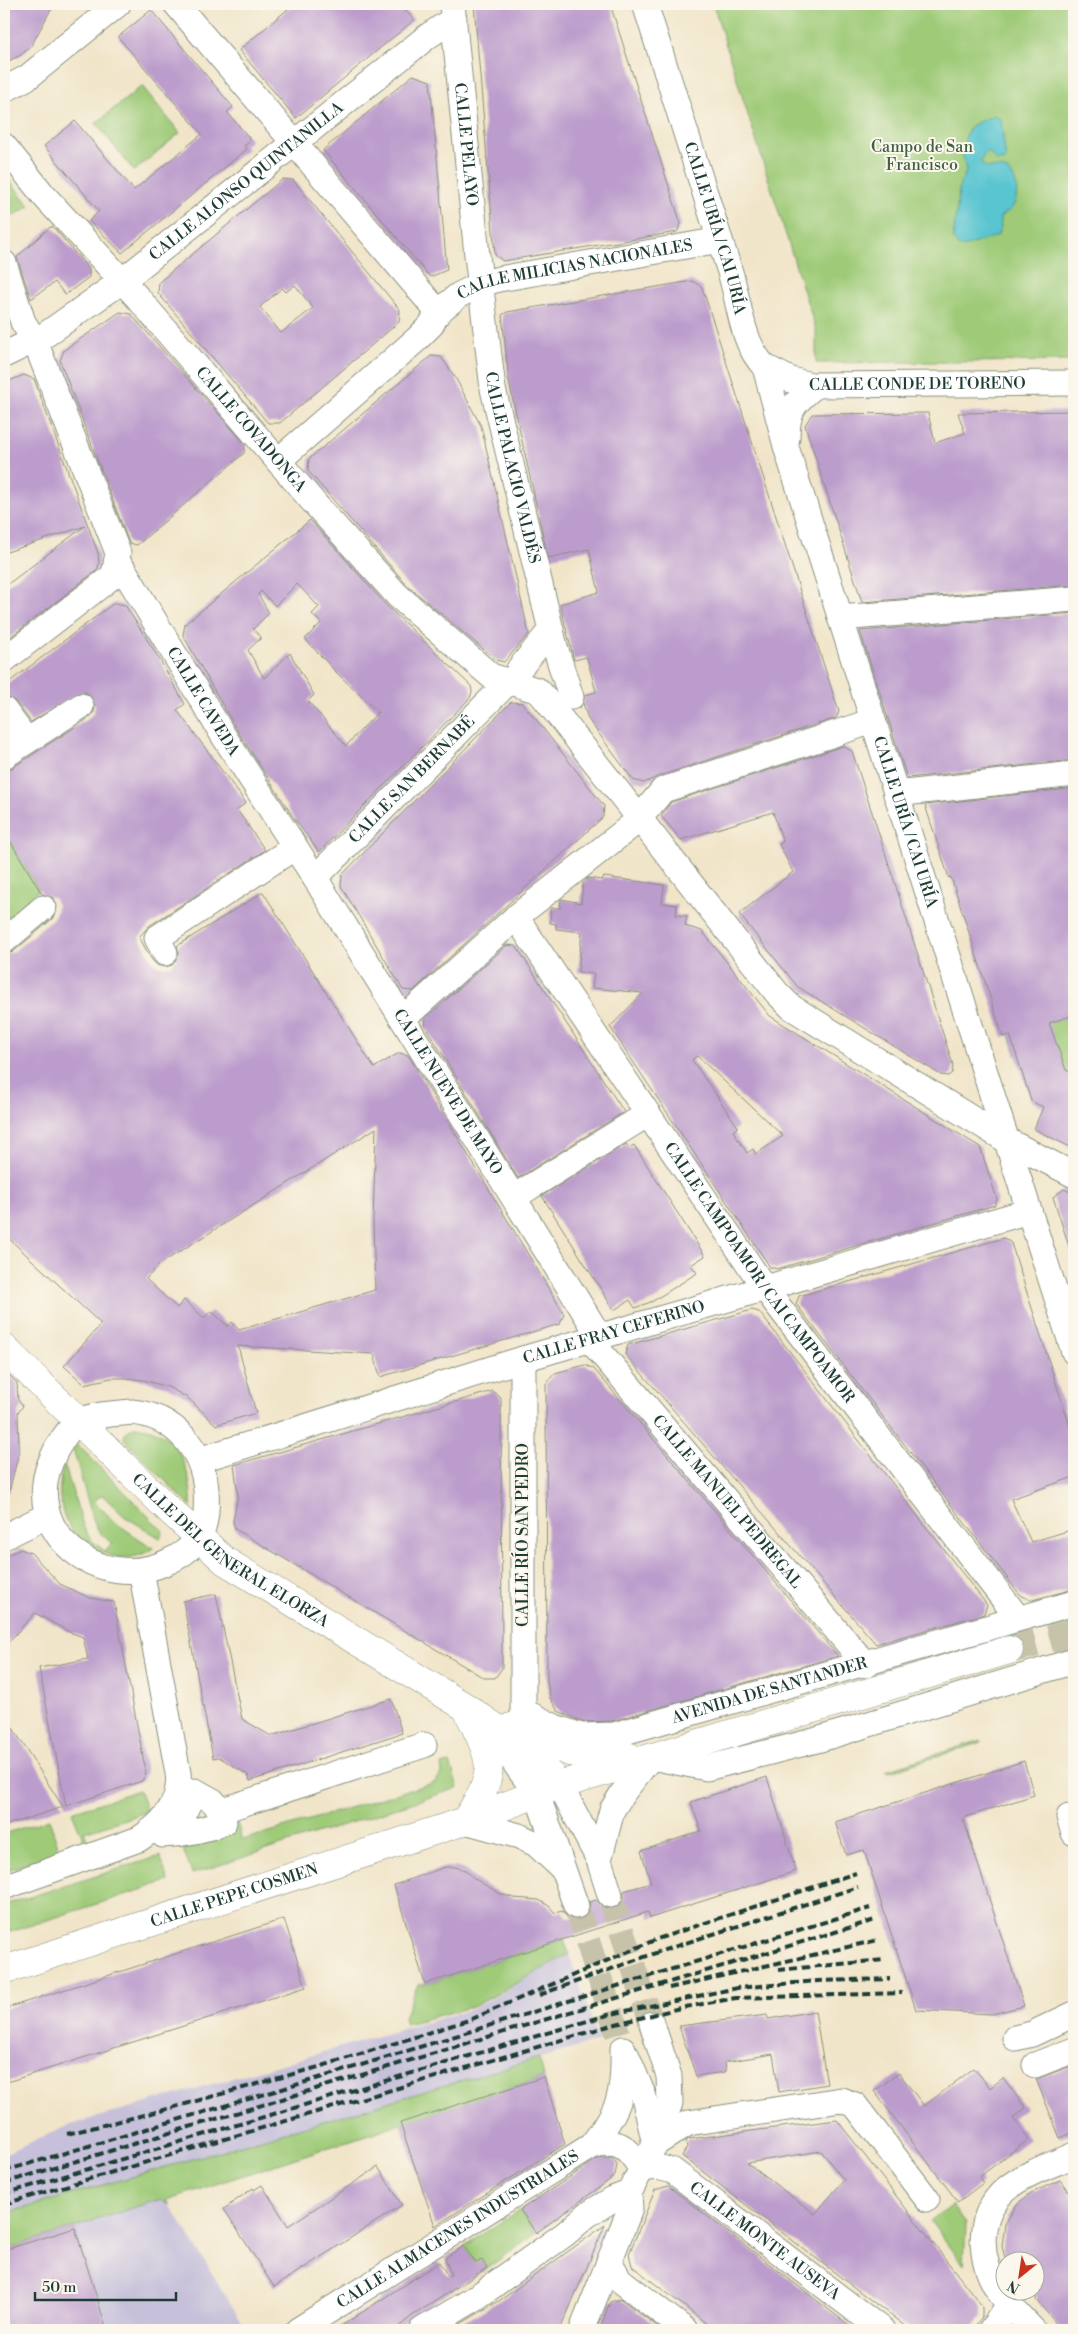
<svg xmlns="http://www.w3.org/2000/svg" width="1078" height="2334" viewBox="0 0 1078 2334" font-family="'Libre Bodoni',serif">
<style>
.industrial{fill:#c6c0da}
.green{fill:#9fcb78;stroke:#5f8456}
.water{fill:#58c5d0;stroke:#3c8182}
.building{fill:#bc9ccc;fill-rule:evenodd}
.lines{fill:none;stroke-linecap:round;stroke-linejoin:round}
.minor-tunnel{stroke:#c7c3ab;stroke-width:25;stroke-dasharray:25 12;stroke-linecap:butt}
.highway-tunnel{stroke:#c7c3ab;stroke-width:28;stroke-dasharray:28 14;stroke-linecap:butt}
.minor-casing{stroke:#88917e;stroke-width:27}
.major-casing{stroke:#88917e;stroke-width:29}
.highway-casing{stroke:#88917e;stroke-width:29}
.minor{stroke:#fff;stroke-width:25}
.major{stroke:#fff;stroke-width:28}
.highway{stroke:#fff;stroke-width:28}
.rail{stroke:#1f3d34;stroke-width:4;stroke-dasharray:8 4;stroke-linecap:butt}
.labels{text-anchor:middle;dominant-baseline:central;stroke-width:4;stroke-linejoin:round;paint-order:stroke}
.street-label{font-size:16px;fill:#1f3d34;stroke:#fbf7ec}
.park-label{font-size:16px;fill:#3f6045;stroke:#fbf7ec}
</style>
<rect width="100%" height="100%" fill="#fbf7ec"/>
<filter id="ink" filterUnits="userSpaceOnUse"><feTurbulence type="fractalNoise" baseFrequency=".02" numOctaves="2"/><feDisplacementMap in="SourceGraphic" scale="10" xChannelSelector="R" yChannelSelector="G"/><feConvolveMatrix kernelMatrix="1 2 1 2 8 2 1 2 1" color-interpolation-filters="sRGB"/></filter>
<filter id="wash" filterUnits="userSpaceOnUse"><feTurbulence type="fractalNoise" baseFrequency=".0096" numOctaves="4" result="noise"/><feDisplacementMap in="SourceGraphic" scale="20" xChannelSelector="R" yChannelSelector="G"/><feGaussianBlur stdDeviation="1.12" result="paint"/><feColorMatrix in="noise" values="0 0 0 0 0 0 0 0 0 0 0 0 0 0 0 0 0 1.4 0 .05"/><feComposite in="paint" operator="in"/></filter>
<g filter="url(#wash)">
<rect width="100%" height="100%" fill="#f1e5c9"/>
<!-- industrial -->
<g class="industrial">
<polygon points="569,1954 599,2041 4,2214 4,2154 67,2126 475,2008"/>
<polygon points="160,2199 170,2205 247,2330 4,2330 4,2250"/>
</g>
<!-- green -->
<g class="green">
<polygon points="713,4 1074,4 1074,361 816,363 816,330"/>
<polygon points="142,86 180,133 134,171 96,123"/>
<polygon points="4,174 30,206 5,221 4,219"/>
<polygon points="4,831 39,890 28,899 30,907 4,932"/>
<polygon points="1074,1015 1074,1074 1016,1054 1010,1035"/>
<path d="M133 1427C176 1424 193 1473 191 1507L124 1439 125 1433Z"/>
<path d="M76 1446H79L163 1531 160 1538 124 1516 102 1495 94 1501 117 1524 153 1548C141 1557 129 1559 113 1556 68 1546 51 1506 64 1464L84 1528 91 1540 105 1551 112 1543 98 1531 92 1516 73 1449Z"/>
<polygon points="1068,1622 1074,1644 1058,1648 1051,1627"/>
<polygon points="981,1740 982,1742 888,1772 887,1770"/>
<polygon points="450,1763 458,1788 192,1874 183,1849 210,1842 210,1833 237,1823 243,1840 435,1782 442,1773 441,1765"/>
<polygon points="139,1790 147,1812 84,1832 89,1844 85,1844 72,1812"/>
<polygon points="49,1819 59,1849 57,1853 5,1871 4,1834"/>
<polygon points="160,1856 168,1881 4,1934 4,1905"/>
<polygon points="564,1939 569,1954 475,2006 406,2024 404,2017 418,1984 425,1984"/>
<polygon points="539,2058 544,2077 167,2200 170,2205 160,2199 4,2250 4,2214"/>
<polygon points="952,2205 966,2224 964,2265 930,2221"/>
<polygon points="520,2210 536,2233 482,2272 464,2246"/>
</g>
<!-- water -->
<path class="water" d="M994 115 1001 120 1006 160 997 161 988 151 983 156 981 162 985 167C991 169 998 167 1004 169 1018 175 1020 196 1012 208 1009 212 1004 213 1000 217L1001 227 997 236 963 247 958 246 953 239 960 183 966 172 963 156 966 134 972 125Z"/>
<g id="blocks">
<!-- building -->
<g class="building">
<polygon points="4,4 54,4 31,46 21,55 4,63"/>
<polygon points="294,4 400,4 414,20 296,118 239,50"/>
<polygon points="474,4 610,4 681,224 677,232 503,261 495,255"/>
<polygon points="151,10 233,107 227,112 251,140 244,146 247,149 122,253 89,221 99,211 44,146 75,121 134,190 202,134 118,37"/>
<polygon points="413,75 430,81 447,270 430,277 323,150"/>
<path d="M283 179 293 180 299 187 400 310 399 322 280 423H268L158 293 159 282ZM295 285 313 308 281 333 260 307 282 288 286 292Z"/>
<polygon points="50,227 53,227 89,269 89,277 65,295 55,282 31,299 17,257"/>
<polygon points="692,281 702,287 839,712 836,718 659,776 644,783 633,780 588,719 583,703 585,695 596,692 587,657 574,660 560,604 599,592 589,549 548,558 509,382 502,315 507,312"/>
<polygon points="120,312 131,314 245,444 244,453 137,545 129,543 60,361 64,350"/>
<polygon points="431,356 441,357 455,377 481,426 529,634 504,662 496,660 408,586 308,471 309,459"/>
<polygon points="24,375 34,379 98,553 99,564 97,570 4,642 4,587 85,526 4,553 4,383"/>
<polygon points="1074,411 1074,585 862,602 805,425 812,414 928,413 935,443 965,433 958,413"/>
<path d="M310 520 387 606 471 686 472 692 470 698 319 852 296 821 235 727 183 635 185 624ZM297 584 319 607 312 614 321 623 305 639 338 674 378 712 346 746 308 701 314 695 290 653 264 678 248 650 261 638 253 629 269 613 258 594 261 591 275 606Z"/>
<path d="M114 603 125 605 160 660 185 704 177 710 246 803 237 810 265 850 149 926 139 937 152 960 157 965 164 967 172 965 179 954 177 946 263 892 374 1068 399 1053 408 1055 564 1314 560 1324 380 1377 374 1354 238 1346 256 1413 216 1425 188 1398 168 1387 143 1380 126 1378H111L84 1384 64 1366 101 1324 4 1234V955L13 952 52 919 56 913 57 906 54 898 42 894 4 831V770L12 768 89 718 94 712 95 705 88 693 80 692 31 722 15 701 4 696V686ZM376 1128 373 1221 375 1290 239 1330 232 1322 228 1326 211 1311 204 1318 184 1300 177 1308 146 1279 160 1264Z"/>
<polygon points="1074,613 1074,760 907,778 860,631"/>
<polygon points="511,702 522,703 538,722 604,806 603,817 413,991 403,990 341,886 342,875"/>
<polygon points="843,746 852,751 892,874 953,1065 952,1073 948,1076 941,1075 798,987 739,914 793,872 779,844 783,842 773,812 681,840 661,816 671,802"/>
<polygon points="1074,788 1074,1015 1049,1023 1066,1070 1074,1074 1074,1149 1034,1129 1043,1107 1031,1101 1010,1035 1003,1037 951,877 949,878 925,805"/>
<path d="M604 877 664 885 662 903 677 905 676 915 687 916 685 926 702 931 770 1016 980 1147 997 1199 995 1205 777 1269 770 1267 610 1027 643 993 592 988 594 974 578 972 582 932 556 929V924L550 923 551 908H560L561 899 581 903 583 883 588 878 601 880ZM697 1056 768 1122 783 1136 756 1154 753 1149 747 1153 733 1131 738 1127 692 1060Z"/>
<polygon points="507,945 516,946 624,1112 518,1178 425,1026 426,1018"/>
<polygon points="626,1144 629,1148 634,1145 705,1256 691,1265 697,1273 653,1301 635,1308 630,1300 614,1310 542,1196"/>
<polygon points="1064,1189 1074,1194 1074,1251 1071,1252 1053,1197"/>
<polygon points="1004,1238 1011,1243 1074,1439 1074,1477 1011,1499 1031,1542 1074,1529 1074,1589 1032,1600 1021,1596 796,1304 799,1296"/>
<polygon points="752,1310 759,1312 987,1605 984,1614 876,1644 625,1354 628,1345"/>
<polygon points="585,1365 594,1369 838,1656 612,1721 583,1722 558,1711 550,1698 547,1681 546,1383 555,1373"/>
<polygon points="4,1374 8,1374 17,1383 18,1400 23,1406 18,1412 19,1452 9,1492 4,1491"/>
<polygon points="493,1391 501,1398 502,1668 495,1678 484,1678 235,1529 233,1521 238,1495 234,1465"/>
<polygon points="21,1549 31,1553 60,1584 90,1598 114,1602 146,1773 142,1781 66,1806 39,1668 88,1659 83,1637 69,1632 35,1613 4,1647 4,1556"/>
<polygon points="216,1594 242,1719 271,1736 391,1699 402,1733 250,1781 248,1775 219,1757 213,1758 183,1601"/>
<polygon points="4,1714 63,1807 4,1826"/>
<polygon points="1024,1761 1034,1795 963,1818 1024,2006 992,2014 916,2010 864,1850 846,1855 835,1822"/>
<polygon points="767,1777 796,1871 650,1918 648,1912 425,1984 394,1885 445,1867 455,1867 465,1870 475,1879 501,1894 514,1898 539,1900 549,1906 555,1913 562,1911 567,1917 580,1920 587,1915 590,1902 596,1900 606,1909 615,1909 624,1899 624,1891 651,1883 641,1851 701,1831 691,1802"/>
<polygon points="284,1919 306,1987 4,2083 4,2009"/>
<polygon points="815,2011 827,2084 779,2092 773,2054 725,2062 726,2070 725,2072 696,2076 679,2026 767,2015 768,2019"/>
<polygon points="1074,2065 1074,2132 1060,2138 1036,2079"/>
<polygon points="974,2068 990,2088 1003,2078 1026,2108 1013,2118 1029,2139 979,2177 983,2183 958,2202 874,2091 899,2073 924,2106"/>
<polygon points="544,2077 565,2144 435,2226 400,2123"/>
<path d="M837 2120 982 2306V2317L972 2330H910L682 2156 687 2147 686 2141 689 2139ZM821 2151 844 2180 815 2214 747 2163Z"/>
<polygon points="608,2158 613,2158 617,2164 615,2176 536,2233 520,2210 597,2159"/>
<polygon points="378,2167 402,2205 274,2287 224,2209 253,2188 254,2190 262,2185 288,2226"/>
<polygon points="1060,2180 1074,2199 1074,2330 1062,2330 1036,2300 1036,2262 1006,2262 1002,2246 1005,2224 1017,2204 1031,2193"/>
<polygon points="668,2186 837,2316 856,2330 715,2330 632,2266 629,2254 655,2190"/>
<polygon points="605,2225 560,2330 450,2330 499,2301"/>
<polygon points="75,2228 107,2330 4,2330 4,2250"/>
<polygon points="464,2246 476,2263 482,2260 487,2268 412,2316 395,2330 335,2330 439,2262 448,2276 451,2275 445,2258"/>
<polygon points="621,2299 662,2330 599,2330 610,2302"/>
</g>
</g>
</g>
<g filter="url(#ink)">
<use href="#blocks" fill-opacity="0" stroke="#88917e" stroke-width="1"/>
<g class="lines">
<!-- minor-tunnel -->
<g class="minor-tunnel">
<polyline points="610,1895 652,2024"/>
<polyline points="576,1906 618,2034"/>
</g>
<!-- highway-tunnel -->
<polyline class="highway-tunnel" points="1009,1650 1074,1633"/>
<defs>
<g id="minor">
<polyline points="176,4 438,312"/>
<path id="s1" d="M452 4 477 255 493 389 555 647 571 697"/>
<path id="s2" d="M645 4C673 93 702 183 730 272 740 304 741 343 765 367L787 450 1074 1352"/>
<polyline points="4,90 28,77 118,4"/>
<path id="s3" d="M4 146 45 197 138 298 315 504 398 596 491 676 539 691 777 993 791 1007 1008 1141 1074 1175"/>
<polyline points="4,263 23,322 35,341 118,553 114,575 4,660"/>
<path id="s4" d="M4 355 45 335 122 281 428 36 454 19"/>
<path id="s5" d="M765 367 791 380 811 385 1074 383"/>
<path d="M787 438C787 410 794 402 816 385"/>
<path id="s6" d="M278 461 416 340 431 325 438 312 459 295 481 284 499 279 720 240"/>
<path id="s7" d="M117 562 124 570 223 735 315 878 600 1337"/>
<polyline points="840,618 1074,599"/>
<polyline points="519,669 551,630"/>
<polyline points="4,710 27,741"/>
<polyline points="4,756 81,706"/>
<polyline points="896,794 1074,774"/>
<polyline points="643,814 663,790 873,721"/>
<path id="s8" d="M315 878 508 682"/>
<path id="s9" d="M516 917 766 1290 1018 1618"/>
<polyline points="4,941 43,908"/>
<polyline points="165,953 157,938 295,847"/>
<polyline points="400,1015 414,1009 516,917 631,826"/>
<polyline points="514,1197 648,1114"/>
<path id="s10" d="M590 1340 866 1665"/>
<path id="s11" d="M523 1359V1711L555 1727 581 1736 614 1735 1074 1603"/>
<path d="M132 1412C174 1416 203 1449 206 1490 207 1505 207 1526 198 1538 191 1549 177 1558 165 1563 99 1592 21 1533 51 1461 56 1448 68 1428 80 1421 94 1414 117 1414 132 1412Z"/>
<path id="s12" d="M199 1460 523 1359 1029 1211"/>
<polyline points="4,1537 48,1515"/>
<polyline points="487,1725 537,1794 576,1906"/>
<polyline points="560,1785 599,1860 610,1895"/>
<path d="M220 1811 213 1801 195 1791 181 1818 163 1835C185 1834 203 1831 224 1822L220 1811 424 1745"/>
<polyline points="1069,1817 1074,1833"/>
<polyline points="465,1821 519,1836 536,1844 562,1868"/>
<polyline points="599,1860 612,1810 622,1794 651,1757 707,1768 817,1740 1074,1661"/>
<path d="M4 1887 139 1839C163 1824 182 1803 178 1773L141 1570"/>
<polyline points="1015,2038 1032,2034 1074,2014"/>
<polyline points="627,2056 644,2097 655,2144"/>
<polyline points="1035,2065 1074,2050"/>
<polyline points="655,2144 688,2123 841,2100 855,2105 927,2199"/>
<path d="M591 2146C618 2139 627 2145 641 2169"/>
<path id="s13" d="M641 2169 657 2167 673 2171 882 2330"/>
<polyline points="609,2261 620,2280 685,2330"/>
<path id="s14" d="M298 2330 591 2146C620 2109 624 2095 623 2049"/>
<polyline points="422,2330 474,2299 565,2234 587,2215 613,2199 629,2193"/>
<polyline points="582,2330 630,2209 629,2193 655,2144 670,2103 669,2076 652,2024"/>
<polyline points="991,2330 1010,2304"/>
<path d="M1033 2330C1022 2318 1007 2304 998 2290 978 2258 976 2215 1006 2189 1025 2173 1052 2165 1074 2155"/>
</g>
<g id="major">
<path id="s15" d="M4 1970 465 1821 560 1785"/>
</g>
<g id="highway">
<path id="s16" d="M4 1348 165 1506 225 1561 467 1708 521 1745 560 1785 1009 1650"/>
<polyline points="511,1727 569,1752 601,1756 630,1757"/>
<path d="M465 1821C500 1768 492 1763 467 1709"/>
</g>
</defs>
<!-- minor casing -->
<use href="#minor" class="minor-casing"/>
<!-- major casing -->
<use href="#major" class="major-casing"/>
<!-- highway casing -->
<use href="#highway" class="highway-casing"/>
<!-- minor -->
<use href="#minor" class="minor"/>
<!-- major -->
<use href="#major" class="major"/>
<!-- highway -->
<use href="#highway" class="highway"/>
<!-- rail -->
<g class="rail">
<polyline points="778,1970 884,1960"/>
<polyline points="669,1988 878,1940"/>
<polyline points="539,1995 661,1951 858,1887"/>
<polyline points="67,2134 164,2110 322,2066 472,2019 657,1939 856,1873"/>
<polyline points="4,2171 316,2079 870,1908"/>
<polyline points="4,2183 875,1920"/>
<polyline points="4,2194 611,2014 737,1988 818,1981 890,1979"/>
<polyline points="4,2204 612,2025 680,2008 736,1998 902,1993"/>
</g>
</g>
</g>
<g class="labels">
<!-- street labels -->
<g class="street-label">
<text stroke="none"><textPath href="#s1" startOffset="141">CALLE PELAYO</textPath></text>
<text stroke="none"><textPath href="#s4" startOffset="299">CALLE ALONSO QUINTANILLA</textPath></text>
<text stroke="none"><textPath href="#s2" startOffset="235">CALLE URÍA / CAI URÍA</textPath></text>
<text stroke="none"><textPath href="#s6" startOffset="366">CALLE MILICIAS NACIONALES</textPath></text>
<text stroke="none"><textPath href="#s5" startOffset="156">CALLE CONDE DE TORENO</textPath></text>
<text stroke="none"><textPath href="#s3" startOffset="376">CALLE COVADONGA</textPath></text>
<text stroke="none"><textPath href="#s1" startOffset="468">CALLE PALACIO VALDÉS</textPath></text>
<text stroke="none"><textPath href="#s7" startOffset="164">CALLE CAVEDA</textPath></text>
<text stroke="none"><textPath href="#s8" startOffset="138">CALLE SAN BERNABÉ</textPath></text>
<text stroke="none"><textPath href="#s2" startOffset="860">CALLE URÍA / CAI URÍA</textPath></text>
<text stroke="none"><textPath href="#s7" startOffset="625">CALLE NUEVE DE MAYO</textPath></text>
<text stroke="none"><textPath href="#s9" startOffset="431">CALLE CAMPOAMOR / CAI CAMPOAMOR</textPath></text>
<text stroke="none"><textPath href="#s12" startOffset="434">CALLE FRAY CEFERINO</textPath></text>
<text stroke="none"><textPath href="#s10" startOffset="212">CALLE MANUEL PEDREGAL</textPath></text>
<text transform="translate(523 1535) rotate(-90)">CALLE RÍO SAN PEDRO</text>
<text stroke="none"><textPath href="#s16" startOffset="305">CALLE DEL GENERAL ELORZA</textPath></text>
<text stroke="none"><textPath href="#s11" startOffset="610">AVENIDA DE SANTANDER</textPath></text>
<text stroke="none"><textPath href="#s15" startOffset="242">CALLE PEPE COSMEN</textPath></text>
<text stroke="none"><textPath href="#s14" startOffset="189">CALLE ALMACENES INDUSTRIALES</textPath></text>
<text stroke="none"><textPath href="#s13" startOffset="148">CALLE MONTE AUSEVA</textPath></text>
</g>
<!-- park labels -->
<g class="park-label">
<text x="922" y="147">Campo de San<tspan x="922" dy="18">Francisco</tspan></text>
</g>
</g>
<!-- margin -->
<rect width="1078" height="2334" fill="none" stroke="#fbf7ec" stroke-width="20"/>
<!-- north arrow -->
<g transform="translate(1020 2276) rotate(210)"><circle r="24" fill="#fbf7ec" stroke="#a3ada2"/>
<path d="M0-4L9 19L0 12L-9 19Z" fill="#c8321e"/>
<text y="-8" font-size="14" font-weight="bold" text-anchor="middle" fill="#1f3d34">N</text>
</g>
<!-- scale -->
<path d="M35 2292v8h141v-8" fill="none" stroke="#1f3d34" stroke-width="2.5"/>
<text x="42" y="2292" font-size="15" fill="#1f3d34" stroke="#fbf7ec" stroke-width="4" paint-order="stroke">50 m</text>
</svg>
